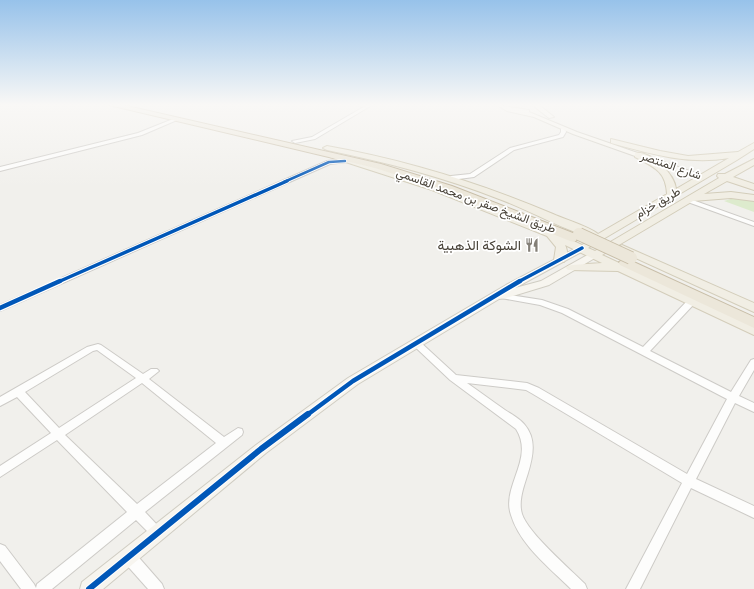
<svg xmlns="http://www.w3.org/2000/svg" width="754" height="589" viewBox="0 0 754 589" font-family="Signika,Vazirmatn,sans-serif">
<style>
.green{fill:#ddebcd}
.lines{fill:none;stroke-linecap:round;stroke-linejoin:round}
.street-casing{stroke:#cdcbc7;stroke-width:2}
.secondary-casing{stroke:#d0cdc3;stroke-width:2}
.primary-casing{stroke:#d3cdba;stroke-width:2}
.highway-casing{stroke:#c8bea8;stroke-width:2}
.street{fill:#fdfdfc;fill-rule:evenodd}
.secondary{fill:#f7f5ef;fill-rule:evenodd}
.primary{fill:#f1eee4;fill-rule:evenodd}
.highway{fill:#ece7da;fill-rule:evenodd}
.highway-bridge-casing{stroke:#c8bea8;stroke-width:14;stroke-linecap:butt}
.highway-bridge{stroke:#ece7da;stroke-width:12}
.cycleway-far3-casing{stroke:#fff;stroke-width:4}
.cycleway-far2-casing{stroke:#fff;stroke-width:5.5}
.cycleway-far1-casing{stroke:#fff;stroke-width:7}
.cycleway-casing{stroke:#fff;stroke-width:8}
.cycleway-far3{stroke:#0057b8;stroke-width:2.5}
.cycleway-far2{stroke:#0057b8;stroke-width:3.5}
.cycleway-far1{stroke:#0057b8;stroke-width:4.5}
.cycleway{stroke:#0057b8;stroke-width:6}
.labels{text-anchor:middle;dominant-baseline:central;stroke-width:3.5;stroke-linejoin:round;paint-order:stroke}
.far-street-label{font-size:12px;fill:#484238;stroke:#fff}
.poi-label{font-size:14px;fill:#484238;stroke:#fff;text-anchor:end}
</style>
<rect width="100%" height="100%" fill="#f1f0ec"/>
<!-- green -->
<polygon class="green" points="734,198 754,199 754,212 724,201"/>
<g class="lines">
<defs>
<g id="street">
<polygon points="367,105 372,105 315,139 295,143 292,141 312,137"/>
<polygon points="173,119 177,120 142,135 0,171 0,167 138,133"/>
<polygon points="561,127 565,127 566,132 563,137 514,150 474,177 451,180 448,178 451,176 470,174 510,148 559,135 561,132"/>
<polygon points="345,159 347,160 347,162 330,164 0,311 0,305 327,161"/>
<polygon points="687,198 754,222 754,226 685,201 685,199"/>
<path d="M501 294H504L542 300 568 309 643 347 689 299H695L696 301 695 303 650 351 731 392 751 360 754 359V370L739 396 754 403V412L735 403 696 479 754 506V518L691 488 640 589H626L682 483 533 394 526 390 467 383C480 392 492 401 505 410 511 414 519 418 524 424 537 439 533 456 528 473 524 486 518 501 522 514 528 533 570 569 585 584L587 589H571C549 567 520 545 511 515 501 486 535 459 516 429L450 380 413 345 412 343 413 341H419L456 375 527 383 539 388 687 474 727 399 562 313 540 305 501 298 500 296Z"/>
<path d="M98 344 101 345 143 374 151 369H157L159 371 149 379 224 437 238 428 242 429 243 432 242 435 145 512 161 529 163 533 161 537 157 539 153 537 136 520 52 589H21L0 561V544L5 546 34 584 36 588 37 584 127 512 57 440 0 477V466L51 433 17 397 0 406V397L87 347ZM97 350 136 378 59 428 25 392 93 351ZM142 383 216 443 137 504 65 435Z"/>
<polygon points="129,551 134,552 162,584 164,589 148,589 124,562 123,557 124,552"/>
</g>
<g id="secondary">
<polygon points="497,105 529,110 529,112 577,132 707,177 700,179 573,134 534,117 507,111"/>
<polygon points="535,105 539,105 554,117 549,118 535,107"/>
<polygon points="582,245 585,246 587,248 585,250 515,288 541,281 591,253 599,253 600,255 549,285 506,298 499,299 358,384 266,453 103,589 80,589 82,582 256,445 348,378 506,285"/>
</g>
<g id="primary">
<path d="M611 139 660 151 688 156 738 152 754 143V149L737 160 588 248 595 251 719 178 717 176 718 174H725L754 159V165L733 177 754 184V190L727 181 704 194 731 192 754 195V201L731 198 693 201 602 255 754 326V335L618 271 568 270 566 268 568 266 572 265 602 263 565 245C568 251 568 257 564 262H556L554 260 556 247 547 236 432 190 330 157 337 155 438 186 550 230 582 245 592 238C562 229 529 210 499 199 443 177 386 162 327 150L323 148 327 146C405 160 480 183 553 214 566 220 588 226 598 234L667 194C666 171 654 167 635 157V153C650 150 675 174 676 189L729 158C688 165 651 154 611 143Z"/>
<polygon points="622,245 754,303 754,312 618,250 617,248"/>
</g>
<g id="highway">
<polygon points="109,105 123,105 381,164 452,186 578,235 580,238 574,242 570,241 444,190 375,168"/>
<polygon points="625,258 754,317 754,328 620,265 619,262"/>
</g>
</defs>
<!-- street casing -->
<use href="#street" class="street-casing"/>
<!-- secondary casing -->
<use href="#secondary" class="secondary-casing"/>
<!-- primary casing -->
<use href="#primary" class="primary-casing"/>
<!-- highway casing -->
<use href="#highway" class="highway-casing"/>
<!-- street -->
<use href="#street" class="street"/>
<!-- secondary -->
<use href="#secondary" class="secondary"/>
<!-- primary -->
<use href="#primary" class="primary"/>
<!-- highway -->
<use href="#highway" class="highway"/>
<defs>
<polyline id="highway-bridge" points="579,234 631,258"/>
</defs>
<!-- highway-bridge casing -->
<use href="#highway-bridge" class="highway-bridge-casing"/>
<!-- highway-bridge -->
<use href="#highway-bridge" class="highway-bridge"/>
<defs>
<polyline id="cycleway-far3" points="284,182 329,162 345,161"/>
<g id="cycleway-far2">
<polyline points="58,282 287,181"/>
<polyline points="518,282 582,248"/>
</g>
<g id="cycleway-far1">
<polyline points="0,308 60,281"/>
<polyline points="307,415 353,381 520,281"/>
</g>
<polyline id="cycleway" points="89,589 261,449 308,414"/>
</defs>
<!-- cycleway-far3 casing -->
<use href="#cycleway-far3" class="cycleway-far3-casing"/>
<!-- cycleway-far2 casing -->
<use href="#cycleway-far2" class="cycleway-far2-casing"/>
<!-- cycleway-far1 casing -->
<use href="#cycleway-far1" class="cycleway-far1-casing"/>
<!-- cycleway casing -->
<use href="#cycleway" class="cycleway-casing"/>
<!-- cycleway-far3 -->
<use href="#cycleway-far3" class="cycleway-far3"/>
<!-- cycleway-far2 -->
<use href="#cycleway-far2" class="cycleway-far2"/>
<!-- cycleway-far1 -->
<use href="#cycleway-far1" class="cycleway-far1"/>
<!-- cycleway -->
<use href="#cycleway" class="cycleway"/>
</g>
<!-- sky -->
<linearGradient id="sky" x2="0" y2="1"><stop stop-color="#97c2ea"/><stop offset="0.56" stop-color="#f9f8f6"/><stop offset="1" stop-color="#f9f8f6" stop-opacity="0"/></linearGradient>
<rect width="754" height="187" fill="url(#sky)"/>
<!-- icons -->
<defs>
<symbol id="restaurant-bare" viewBox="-9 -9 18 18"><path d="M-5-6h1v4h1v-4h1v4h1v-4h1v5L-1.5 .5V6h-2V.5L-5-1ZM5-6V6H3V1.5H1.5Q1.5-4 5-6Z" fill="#837f77" stroke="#fff" stroke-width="2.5" paint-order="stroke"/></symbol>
</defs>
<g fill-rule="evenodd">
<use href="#restaurant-bare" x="522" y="235" width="20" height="20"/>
</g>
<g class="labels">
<!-- far-street labels -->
<g class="far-street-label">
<text transform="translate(671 166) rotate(19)">شارع المنتصر</text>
<text transform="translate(476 201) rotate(20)">طريق الشيخ صقر بن محمد القاسمي</text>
<text transform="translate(658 203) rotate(-30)">طريق خزام</text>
</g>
<!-- poi labels -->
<g class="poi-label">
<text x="521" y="245">الشوكة الذهبية</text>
</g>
</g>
</svg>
